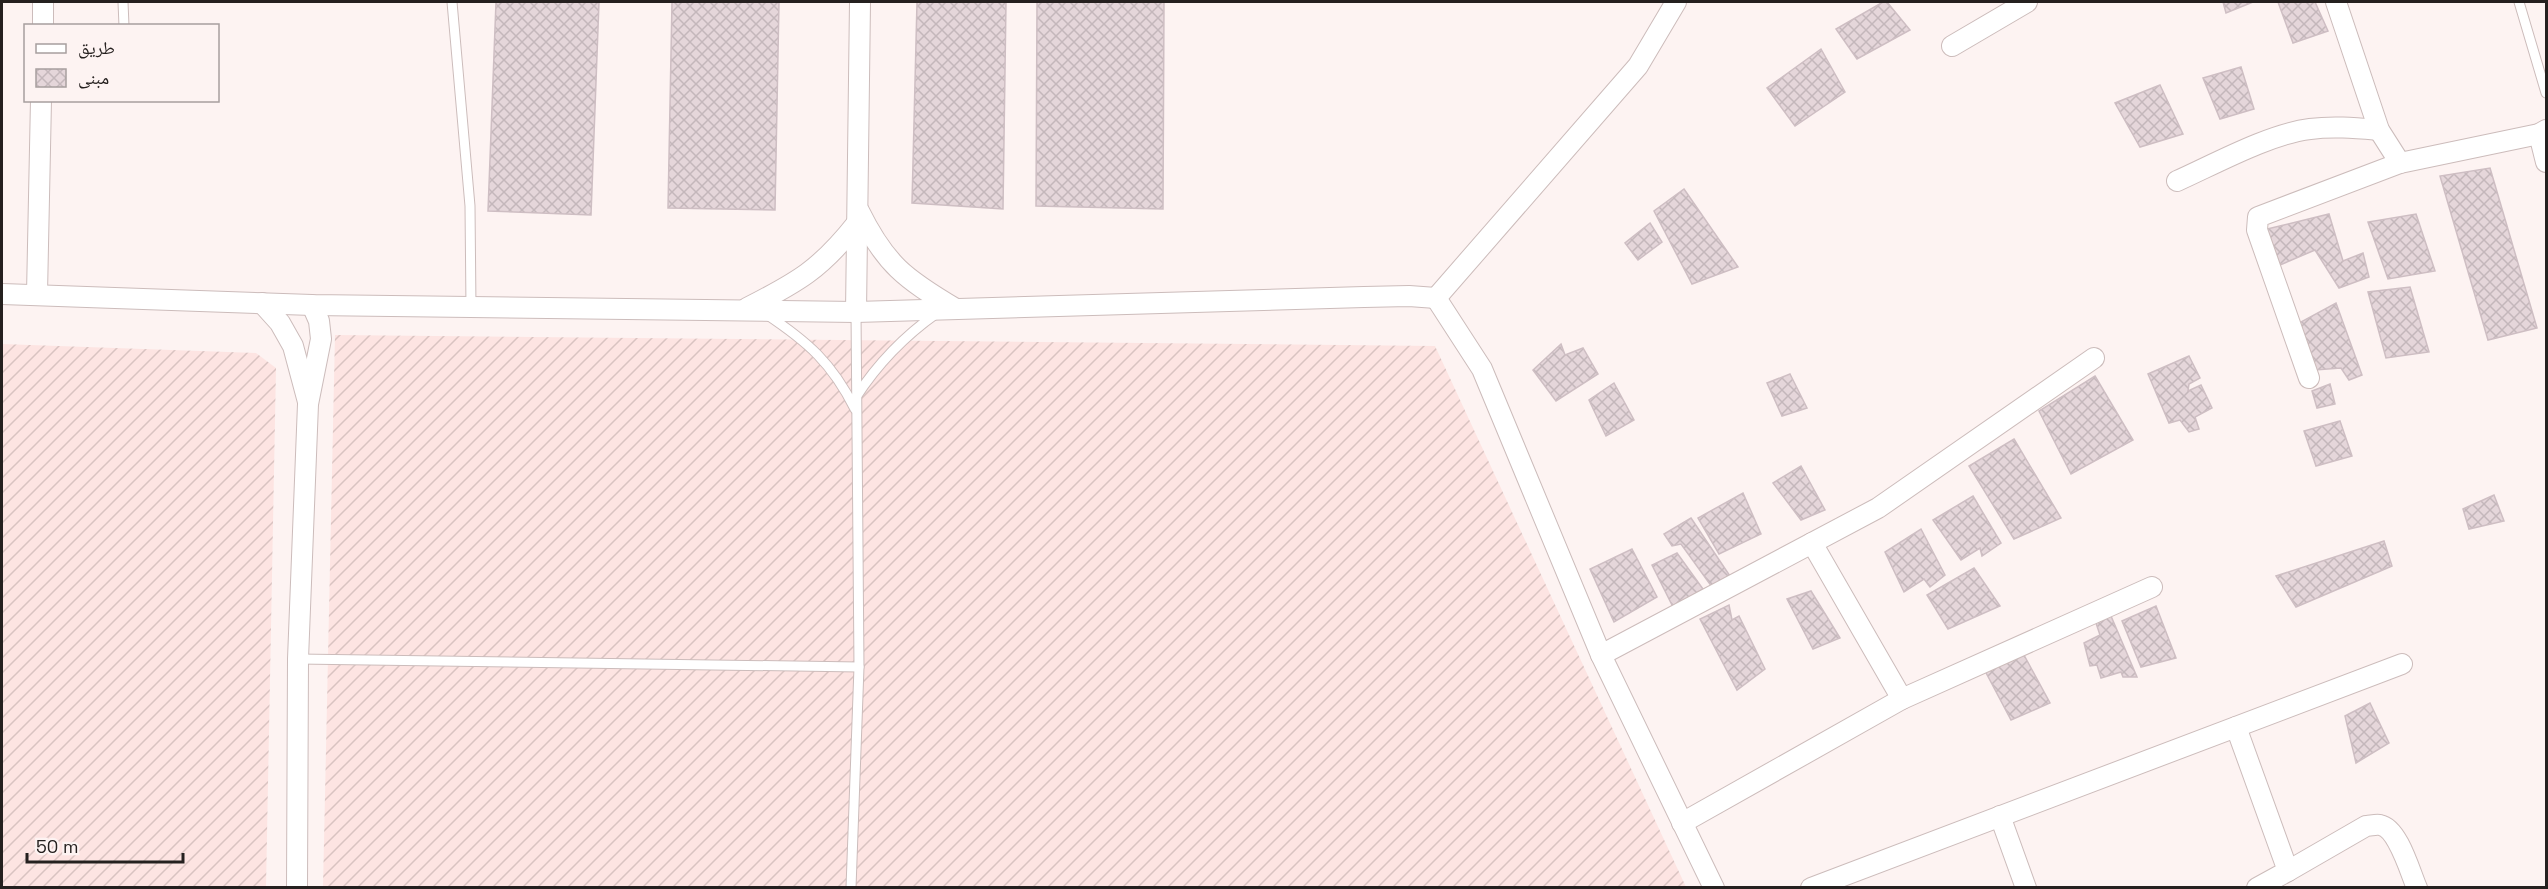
<svg xmlns="http://www.w3.org/2000/svg" width="2548" height="889" viewBox="0 0 2548 889" font-family="'Space Grotesk','Noto Naskh Arabic',sans-serif">
<style>
.industrial{fill:url(#industrial-furrows)}
.building{fill:url(#building-cross-hatch);stroke:#cebec3;stroke-width:1.5}
.lines{fill:none;stroke-linecap:round;stroke-linejoin:round}
.service-casing{stroke:#ccbcbb;stroke-width:11}
.minor-casing{stroke:#ccbcbb;stroke-width:22}
.service{stroke:#fff;stroke-width:9}
.minor{stroke:#fff;stroke-width:20}
</style>
<defs>
<pattern id="industrial-furrows" width="10" height="10" patternUnits="userSpaceOnUse" patternTransform="scale(1.5)"><rect width="10" height="10" fill="#fde4e2"/><path d="M-1 1l2-2M0 10L10 0M9 11l2-2" fill="none" stroke="#d9c3c1"/></pattern>
<pattern id="building-cross-hatch" width="8" height="8" patternUnits="userSpaceOnUse" patternTransform="scale(1.5)"><rect width="8" height="8" fill="#e5d6da"/><path d="M0 0l8 8M0 8l8-8" fill="none" stroke="#c4b7bb"/></pattern>
</defs>
<rect width="100%" height="100%" fill="#fdf3f2"/>
<!-- industrial -->
<g class="industrial">
<polygon points="335,335 1435,346 1686,887 323,888"/>
<polygon points="2,344 256,353 276,368 266,887 2,887"/>
</g>
<!-- building -->
<g class="building">
<polygon points="496,2 599,2 591,215 488,211"/>
<polygon points="672,2 779,2 775,210 668,208"/>
<polygon points="917,2 1006,2 1003,209 912,203"/>
<polygon points="1037,2 1164,2 1163,209 1036,206"/>
<polygon points="1883,2 1887,2 1910,30 1857,59 1836,29"/>
<polygon points="2223,2 2253,2 2226,13"/>
<polygon points="2278,2 2315,2 2328,31 2293,43"/>
<polygon points="1821,49 1845,92 1795,126 1767,88"/>
<polygon points="2241,67 2254,109 2220,119 2203,78"/>
<polygon points="2160,85 2183,134 2140,147 2115,103"/>
<polygon points="2490,168 2537,328 2488,340 2440,176"/>
<polygon points="1684,189 1738,267 1692,284 1654,211"/>
<polygon points="2329,214 2343,261 2363,253 2369,277 2339,288 2315,250 2280,265 2267,229"/>
<polygon points="2416,214 2435,271 2388,279 2368,222"/>
<polygon points="1650,223 1662,242 1638,260 1625,243"/>
<polygon points="2410,287 2429,352 2386,358 2368,292"/>
<polygon points="2336,303 2362,375 2349,380 2341,368 2315,370 2299,323"/>
<polygon points="1561,344 1565,355 1583,348 1598,374 1556,401 1533,370"/>
<polygon points="2189,356 2200,378 2189,384 2188,391 2201,385 2212,408 2195,417 2199,429 2189,432 2180,420 2169,423 2148,374"/>
<polygon points="1790,374 1807,408 1782,416 1767,383"/>
<polygon points="2095,376 2133,440 2071,474 2039,411"/>
<polygon points="1614,383 1634,420 1606,436 1589,400"/>
<polygon points="2330,384 2335,404 2317,408 2312,391"/>
<polygon points="2340,421 2352,456 2316,466 2304,431"/>
<polygon points="2014,439 2061,518 2014,539 1969,466"/>
<polygon points="1801,466 1825,510 1801,520 1773,483"/>
<polygon points="1743,493 1761,534 1719,554 1698,518"/>
<polygon points="2494,495 2504,521 2469,529 2463,509"/>
<polygon points="1973,496 2001,543 1982,556 1980,548 1961,560 1933,520"/>
<polygon points="1691,518 1730,576 1712,587 1681,544 1672,546 1664,534"/>
<polygon points="1921,529 1945,575 1930,587 1924,579 1904,592 1885,552"/>
<polygon points="2384,541 2392,566 2296,607 2276,576"/>
<polygon points="1632,549 1657,597 1614,622 1590,569"/>
<polygon points="1677,553 1703,589 1673,607 1652,565"/>
<polygon points="1974,568 2000,606 1948,629 1927,595"/>
<polygon points="1811,591 1840,638 1813,649 1787,599"/>
<polygon points="1729,605 1732,620 1739,616 1765,669 1737,690 1700,619"/>
<polygon points="2156,606 2176,658 2141,667 2122,621"/>
<polygon points="2111,616 2137,677 2123,677 2121,672 2101,678 2097,665 2090,666 2084,643 2100,635 2095,620"/>
<polygon points="2024,655 2050,703 2011,720 1984,669"/>
<polygon points="2370,703 2389,743 2356,763 2345,716"/>
</g>
<g class="lines">
<defs>
<g id="service">
<polyline points="123,2 124,26"/>
<polyline points="452,2 470,206 471,307"/>
<polyline points="2519,2 2546,93"/>
<path d="M766 314C808 342 832 363 855 409"/>
<path d="M856 397C878 363 903 337 937 313"/>
<polyline points="298,659 859,667"/>
<polyline points="851,888 859,667 856,312"/>
</g>
<g id="minor">
<polyline points="2336,2 2379,130 2400,163"/>
<polyline points="43,26 43,2"/>
<polyline points="1952,46 2027,2"/>
<polyline points="2539,134 2546,162"/>
<path d="M2177 181C2215 164 2269 134 2310 129 2333 126 2355 128 2379 130"/>
<path d="M859 211C885 264 905 279 956 309"/>
<polyline points="2,294 312,305 856,312 1364,297 1409,296 1436,298"/>
<polyline points="37,294 41,100"/>
<polyline points="1436,298 1482,369 1601,655 1714,888"/>
<polyline points="1436,298 1638,66 1676,2"/>
<polyline points="262,303 280,323 293,346 308,402"/>
<path d="M747 308C798 282 821 269 857 223"/>
<polyline points="856,312 860,2"/>
<polyline points="2309,378 2257,230 2258,217 2400,163 2539,134 2546,130"/>
<polyline points="1812,543 1902,699"/>
<polyline points="1601,655 1878,508 2094,358"/>
<polyline points="2236,727 2288,871 2257,888"/>
<polyline points="2000,816 2026,888"/>
<polyline points="1682,823 1902,699 2152,587"/>
<path d="M2288 871 2366 826C2370 826 2376 824 2380 825 2398 828 2410 872 2417 888"/>
<polyline points="297,888 298,659 308,404 321,339 319,321 312,305"/>
<polyline points="1811,888 2402,664"/>
</g>
</defs>
<!-- service casing -->
<use href="#service" class="service-casing"/>
<!-- minor casing -->
<use href="#minor" class="minor-casing"/>
<!-- service -->
<use href="#service" class="service"/>
<!-- minor -->
<use href="#minor" class="minor"/>
</g>
<!-- border -->
<rect width="2548" height="889" fill="none" stroke="#25201f" stroke-width="6"/>
<!-- legend -->
<rect x="24" y="24" width="195" height="78" fill="#fdf3f2" stroke="#a79f9e" stroke-width="1.5"/>
<rect x="36" y="44" width="30" height="9" fill="#ffffff" stroke="#a79f9e" stroke-width="1.5"/>
<text x="78" y="54" font-size="18" fill="#25201f">طريق</text>
<rect x="36" y="69" width="30" height="18" fill="url(#building-cross-hatch)" stroke="#a79f9e" stroke-width="1.5"/>
<text x="78" y="84" font-size="18" fill="#25201f">مبنى</text>
<!-- scale -->
<path d="M27 853v9h156v-9" fill="none" stroke="#25201f" stroke-width="3"/>
<text x="36" y="853" font-size="18" fill="#25201f" stroke="#fdf3f2" stroke-width="4.5" paint-order="stroke">50 m</text>
</svg>
